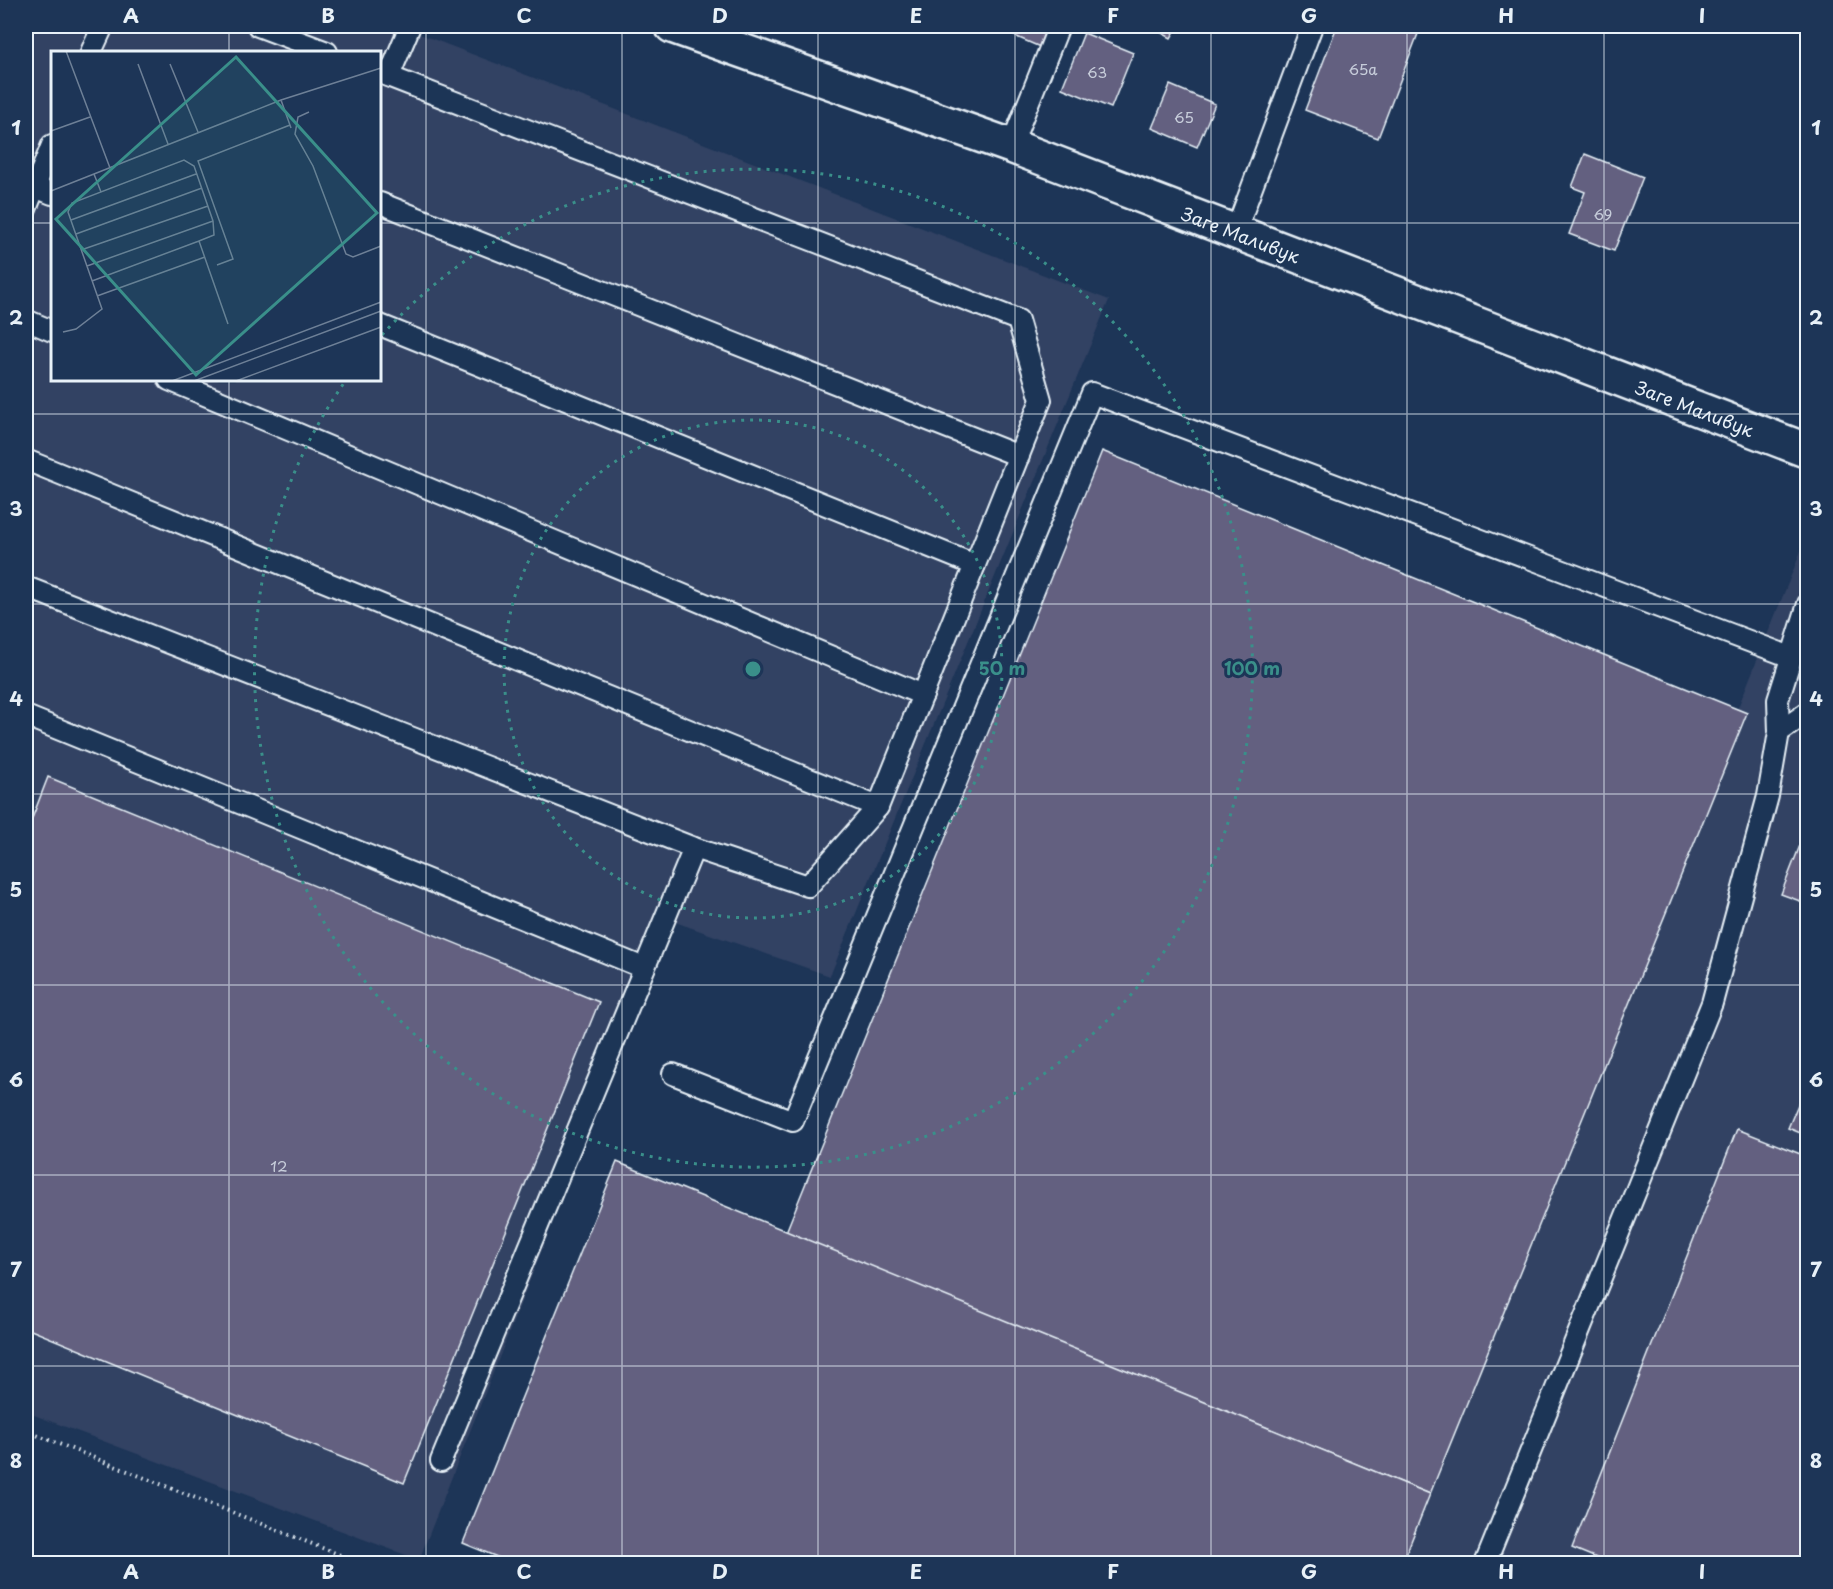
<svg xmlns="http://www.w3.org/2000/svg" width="1833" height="1589" viewBox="0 0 1833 1589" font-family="'Playpen Sans',sans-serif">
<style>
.built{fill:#324263;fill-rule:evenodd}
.building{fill:#646180;stroke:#e8f1f8;stroke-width:1.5}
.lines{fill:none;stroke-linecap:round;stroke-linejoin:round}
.service-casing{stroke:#e8f1f8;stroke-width:24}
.minor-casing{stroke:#e8f1f8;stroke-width:38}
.path{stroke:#e8f1f8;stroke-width:4;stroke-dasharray:1.5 4.5;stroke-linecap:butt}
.service{stroke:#1d3557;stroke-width:20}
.minor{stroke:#1d3557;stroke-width:33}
.grid{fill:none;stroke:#e8f1f8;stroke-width:1.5;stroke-opacity:0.55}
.ring{fill:none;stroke:#3a8f8a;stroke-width:3;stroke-dasharray:3 6}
.labels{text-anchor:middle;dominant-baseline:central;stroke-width:6;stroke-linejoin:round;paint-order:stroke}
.number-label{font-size:15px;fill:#c7cdda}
.street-label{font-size:18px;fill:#e8f1f8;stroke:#1d3557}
.inset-road{fill:none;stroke:#6e8097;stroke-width:1.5}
.view{fill:#3a8f8a;fill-opacity:0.15;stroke:#3a8f8a;stroke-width:3}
.inset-edge{fill:none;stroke:#e8f1f8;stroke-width:3}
.centre{fill:#3a8f8a;stroke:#1d3557;stroke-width:3}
.ring-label{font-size:18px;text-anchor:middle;font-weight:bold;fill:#3a8f8a;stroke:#1d3557;stroke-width:6;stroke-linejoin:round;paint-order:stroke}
.neatline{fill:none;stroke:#e8f1f8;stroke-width:2}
.grid-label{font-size:20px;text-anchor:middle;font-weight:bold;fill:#e8f1f8}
</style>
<rect width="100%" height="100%" fill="#1d3557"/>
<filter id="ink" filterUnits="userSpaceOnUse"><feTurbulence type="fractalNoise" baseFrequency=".0167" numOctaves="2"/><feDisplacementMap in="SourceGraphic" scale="12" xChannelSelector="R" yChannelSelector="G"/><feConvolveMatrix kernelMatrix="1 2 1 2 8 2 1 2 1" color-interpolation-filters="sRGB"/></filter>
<g filter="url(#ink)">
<!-- built -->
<g class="built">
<path d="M26 26H399L1109 300 830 976 672 921 419 1560 26 1412ZM52 52H380V380H52Z"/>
<polygon points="1807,536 1807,1563 1394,1563"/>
</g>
<!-- building -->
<g class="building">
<polygon points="1006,26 1050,26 1040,47 1003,31"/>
<polygon points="1149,26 1178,26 1171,38"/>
<polygon points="1337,26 1421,26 1378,138 1305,110"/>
<polygon points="1084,33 1133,53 1111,108 1062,88"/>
<polygon points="1170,85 1215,104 1197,147 1152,128"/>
<polygon points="1585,154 1643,177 1614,251 1569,234 1585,192 1572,187"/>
<polygon points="1102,451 1747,713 1430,1494 786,1232"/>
<polygon points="48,777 599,1002 404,1483 26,1328 26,834"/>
<polygon points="1808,825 1808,904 1781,894"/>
<polygon points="1808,1081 1808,1136 1788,1128"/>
<polygon points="1737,1129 1808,1157 1808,1562 1807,1564 1611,1564 1572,1548"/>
<polygon points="617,1162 1430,1494 1402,1564 514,1564 463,1543"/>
</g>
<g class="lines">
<defs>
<g id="service">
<polyline points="258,26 327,52"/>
<polyline points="91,52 103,26"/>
<polyline points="380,73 1018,320 1041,400 878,807 808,886 694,848 441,1461"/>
<polyline points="389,76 410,26"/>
<polyline points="1011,146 1059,26"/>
<polyline points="35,187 52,194"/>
<polyline points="380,203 1019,456"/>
<polyline points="26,209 52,145"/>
<polyline points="1235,233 1312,26"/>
<polyline points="26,320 52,331"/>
<polyline points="380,325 975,565"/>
<polyline points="169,380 923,695"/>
<polyline points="26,460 878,807"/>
<polyline points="26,587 694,848"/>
<polyline points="26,716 644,968"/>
<polyline points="1779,732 1778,700 1808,604"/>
<polyline points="673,1074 793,1121 1092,393 1791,657"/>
<polyline points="1485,1564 1712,1003 1768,796 1779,732 1808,712"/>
</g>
<g id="minor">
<path id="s1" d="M672 26 1011 146 1808 451"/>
</g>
</defs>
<!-- service casing -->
<use href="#service" class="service-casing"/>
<!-- minor casing -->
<use href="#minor" class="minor-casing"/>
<!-- path -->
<polyline class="path" points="26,1431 363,1564"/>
<!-- service -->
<use href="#service" class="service"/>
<!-- minor -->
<use href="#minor" class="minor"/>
</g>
</g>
<!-- grid -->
<path class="grid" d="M229 26V52M426 26V1564M622 26V1564M818 26V1564M1015 26V1564M1211 26V1564M1407 26V1564M1604 26V1564M26 223H52M380 223H1808M229 380V1564M26 414H1808M26 604H1808M26 794H1808M26 985H1808M26 1175H1808M26 1366H1808"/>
<!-- distance rings -->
<g class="ring">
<circle cx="753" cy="669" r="249"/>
<path d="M382 335A499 499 0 1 1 344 383"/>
</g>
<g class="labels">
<!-- number labels -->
<g class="number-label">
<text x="1363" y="68">65a</text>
<text x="1097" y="71">63</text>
<text x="1184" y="116">65</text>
<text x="1603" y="213">69</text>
<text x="279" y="1165">12</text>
</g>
<!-- street labels -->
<g class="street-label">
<text stroke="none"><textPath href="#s1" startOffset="606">Заге Маливук</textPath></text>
<text stroke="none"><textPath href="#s1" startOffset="1092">Заге Маливук</textPath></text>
</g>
</g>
<!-- overview -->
<g transform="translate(51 51)">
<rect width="330" height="330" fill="#1d3557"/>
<path class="inset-road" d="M15 0 59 117M87 13 117 93M119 13 147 81M230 49 240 77M258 61 247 66 244 83 262 115 295 203 302 206 330 195M0 80 39 66M43 123 50 141M0 140 230 49 330 17M20 169 145 123M25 183 151 137M30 199 157 155M166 214 182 208 147 110 239 74M36 215 162 170M41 230 148 190M46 245 154 206M12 281 25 278 51 258 17 161 21 152 133 109 143 115 162 170 163 184 148 190 177 273M121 330 330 251M143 330 330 260M185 330 330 276"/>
<path class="view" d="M185 6 326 162 145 324 5 168Z"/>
<rect width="330" height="330" class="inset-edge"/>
</g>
<circle cx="753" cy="669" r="9" class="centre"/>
<g class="ring-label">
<text x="1002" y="675">50 m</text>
<text x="1252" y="675">100 m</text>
</g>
<!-- margin -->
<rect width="1833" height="1589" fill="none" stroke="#1d3557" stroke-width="66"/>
<rect x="33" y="33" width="1767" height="1523" class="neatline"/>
<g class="grid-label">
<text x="131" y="23">A</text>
<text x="328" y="23">B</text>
<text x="524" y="23">C</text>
<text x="720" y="23">D</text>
<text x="916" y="23">E</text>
<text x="1113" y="23">F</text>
<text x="1309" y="23">G</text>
<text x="1506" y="23">H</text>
<text x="1702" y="23">I</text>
<text x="16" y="135">1</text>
<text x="1816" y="135">1</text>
<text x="16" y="325">2</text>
<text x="1816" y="325">2</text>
<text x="16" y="516">3</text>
<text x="1816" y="516">3</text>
<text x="16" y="706">4</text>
<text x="1816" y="706">4</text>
<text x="16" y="897">5</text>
<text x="1816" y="897">5</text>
<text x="16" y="1087">6</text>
<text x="1816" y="1087">6</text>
<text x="16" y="1277">7</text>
<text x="1816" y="1277">7</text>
<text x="16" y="1468">8</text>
<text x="1816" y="1468">8</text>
<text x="131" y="1579">A</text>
<text x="328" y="1579">B</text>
<text x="524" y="1579">C</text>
<text x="720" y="1579">D</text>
<text x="916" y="1579">E</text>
<text x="1113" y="1579">F</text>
<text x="1309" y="1579">G</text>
<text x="1506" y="1579">H</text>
<text x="1702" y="1579">I</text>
</g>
</svg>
